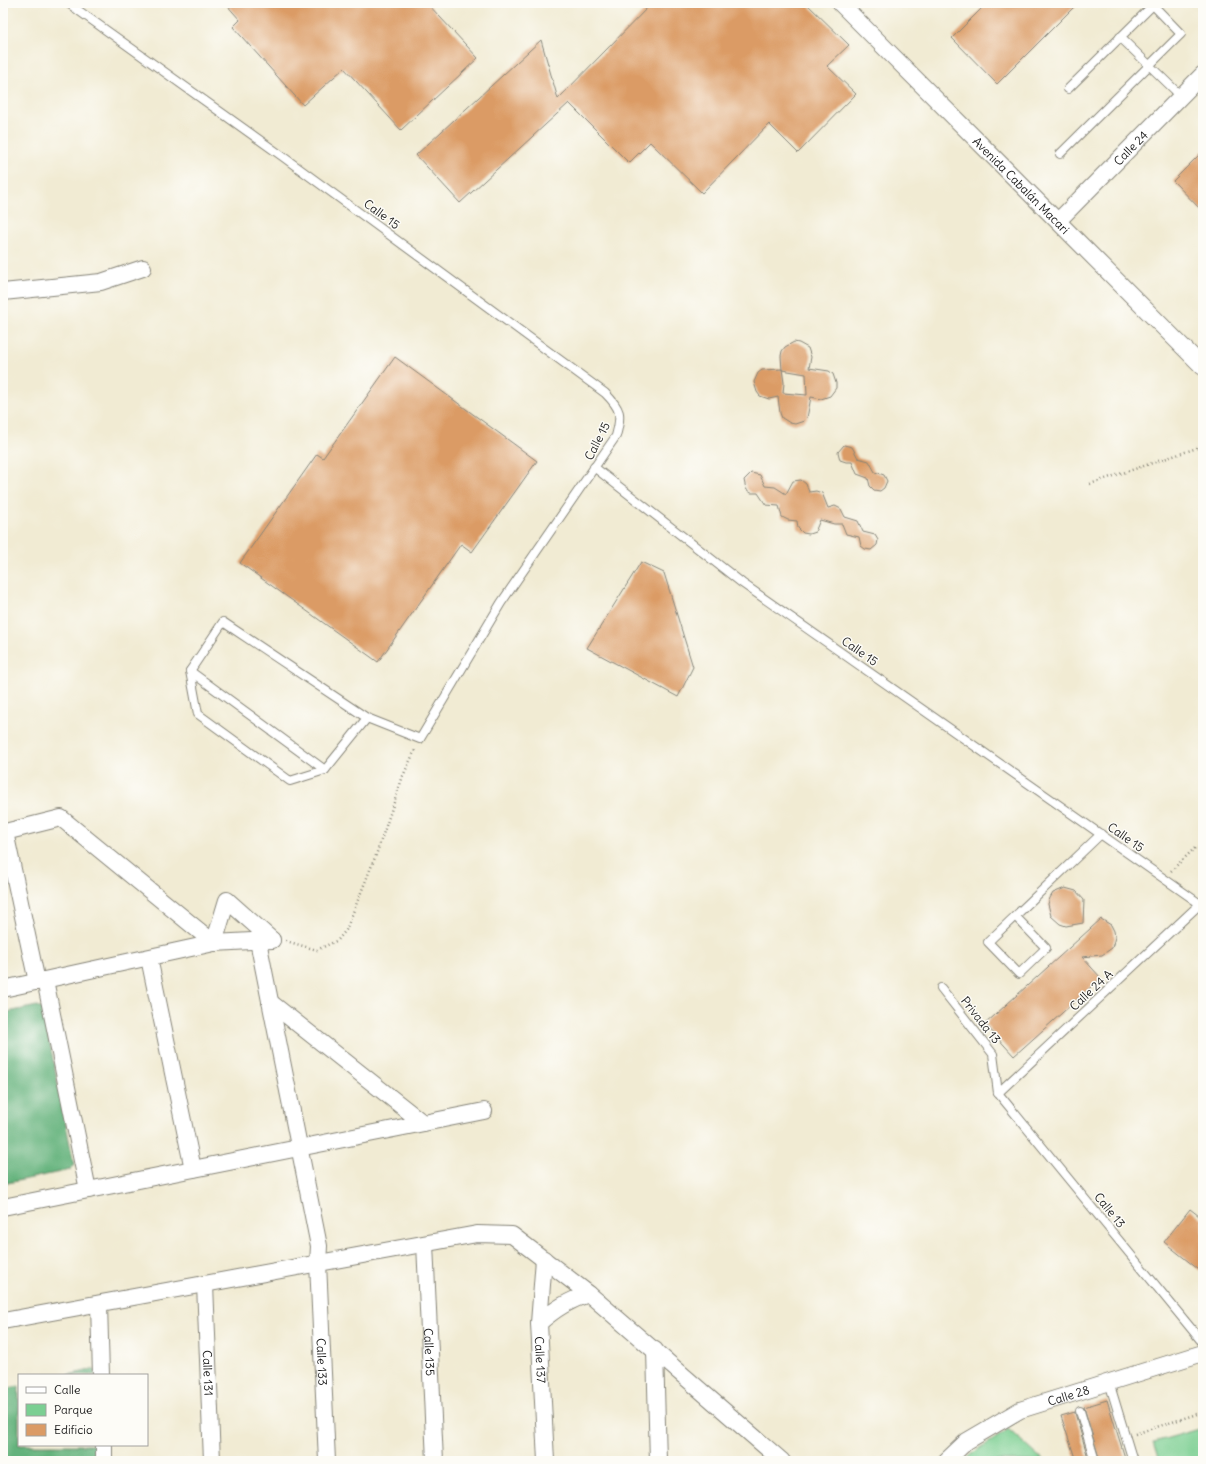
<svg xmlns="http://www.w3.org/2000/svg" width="1206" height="1464" viewBox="0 0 1206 1464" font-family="Delius,sans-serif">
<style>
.green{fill:#7bcf92;stroke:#4c7657}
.forest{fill:#64b27c;stroke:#40674c}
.building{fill:#db9b65}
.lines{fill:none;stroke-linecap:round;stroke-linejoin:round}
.service-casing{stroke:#868478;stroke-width:10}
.minor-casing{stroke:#868478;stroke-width:18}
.path{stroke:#868478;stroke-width:2.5;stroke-dasharray:1 3;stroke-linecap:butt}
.service{stroke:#fff;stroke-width:8}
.minor{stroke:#fff;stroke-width:16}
.labels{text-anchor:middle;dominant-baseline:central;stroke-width:3;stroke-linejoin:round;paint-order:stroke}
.street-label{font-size:12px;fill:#1c1c1c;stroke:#fdfcf7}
</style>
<rect width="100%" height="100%" fill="#fdfcf7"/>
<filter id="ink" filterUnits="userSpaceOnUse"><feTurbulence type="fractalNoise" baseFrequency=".025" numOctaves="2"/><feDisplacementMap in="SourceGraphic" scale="8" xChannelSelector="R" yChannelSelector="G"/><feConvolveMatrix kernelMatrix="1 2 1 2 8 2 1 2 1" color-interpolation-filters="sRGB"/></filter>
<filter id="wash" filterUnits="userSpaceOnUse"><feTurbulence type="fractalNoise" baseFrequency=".012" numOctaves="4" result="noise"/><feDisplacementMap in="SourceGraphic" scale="16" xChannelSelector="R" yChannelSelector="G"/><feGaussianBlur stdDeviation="0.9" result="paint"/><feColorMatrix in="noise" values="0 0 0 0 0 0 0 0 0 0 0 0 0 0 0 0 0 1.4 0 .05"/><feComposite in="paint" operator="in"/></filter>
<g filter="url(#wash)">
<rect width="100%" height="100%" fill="#f1ebd3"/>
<!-- green -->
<g class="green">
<polygon points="1203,1428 1203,1461 1160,1461 1154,1442"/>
<path d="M1008 1429 1044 1461H965C978 1447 994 1441 1008 1429Z"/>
</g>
<!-- forest -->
<g class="forest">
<polygon points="37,1006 43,1009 74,1165 70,1170 3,1184 3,1013"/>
<polygon points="95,1369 95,1375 68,1375"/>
<polygon points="19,1386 19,1445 97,1445 98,1461 3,1461 3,1389"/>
</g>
<g id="blocks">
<!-- building -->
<g class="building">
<polygon points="225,3 427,3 478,58 401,130 344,68 303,105 233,27 240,20"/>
<polygon points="652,3 806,3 849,45 827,66 856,94 798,153 769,124 702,193 650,142 629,163 569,103 460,203 416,155 541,40 558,99"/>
<polygon points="987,3 1078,3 997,84 952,38"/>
<polygon points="1203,151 1203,212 1173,181"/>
<polygon points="794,342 799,343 808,348 811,357 809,368 829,371 833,374 836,383 836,388 830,396 821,399 811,397 807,418 804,421 795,424 790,423 782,418 780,413 778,397 769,399 760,396 757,392 754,382 758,373 762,370 782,369 784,383 783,393 807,395 806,374 782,370 781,356 782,351 785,347"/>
<polygon points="395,357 537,461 472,552 461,544 378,662 240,563 317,454 323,458"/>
<polygon points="844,445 852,447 858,458 869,461 875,472 884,475 887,481 884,488 880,491 874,490 870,486 868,478 857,474 852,462 846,462 840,460 838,452"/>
<polygon points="751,473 760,475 765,486 775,487 786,494 793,481 801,480 806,484 809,492 816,491 822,493 828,508 835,506 841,509 845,517 858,521 863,532 875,535 878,540 877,545 871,550 865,549 861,546 859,537 846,534 842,524 834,524 820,520 815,532 809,534 803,533 798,528 797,521 788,520 782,517 779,506 766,505 758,493 751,493 746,489 744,480"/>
<polygon points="641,562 664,573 693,667 678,697 587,648"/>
<polygon points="1065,888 1076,891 1084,900 1083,923 1066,926 1060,924 1051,916 1048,904 1050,898 1053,893"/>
<polygon points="1101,919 1111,925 1114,931 1115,937 1112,948 1102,955 1082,957 1101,978 1014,1056 985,1024"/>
<polygon points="1190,1209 1203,1219 1203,1273 1164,1242"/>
<polygon points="1107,1400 1126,1461 1100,1461 1084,1407"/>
<polygon points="1075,1412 1075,1413 1089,1461 1076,1461 1061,1416"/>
</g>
</g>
</g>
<g filter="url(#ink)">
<use href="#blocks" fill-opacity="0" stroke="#868478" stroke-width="1"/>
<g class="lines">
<defs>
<g id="service">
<path d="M68 3 282 156 605 393C621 409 622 414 616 436L501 603 420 739 367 718 223 622 190 671 198 714 290 781 325 770 367 718"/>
<polyline points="1120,37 1181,96"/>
<polyline points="1060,154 1181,34 1153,5 1068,89"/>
<polyline points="594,467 742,583 1203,906"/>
<polyline points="190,671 325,770"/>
<polyline points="1015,916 1046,948 1019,974 988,942 1101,834"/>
<polyline points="941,988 993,1054 998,1093"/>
<polyline points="998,1093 1203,1343"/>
<polyline points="998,1093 1200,904"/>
<polyline points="1109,1382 1133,1461"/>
<polyline points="1080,1411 1095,1461"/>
</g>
<g id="minor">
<path id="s1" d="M840 3 1203 367"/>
<path id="s2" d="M1058 221 1203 74"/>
<polyline points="3,292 101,282 143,268"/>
<path id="s3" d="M258 941 319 1246 318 1263 327 1461"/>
<polyline points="214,943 227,900 272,940"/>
<polyline points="149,958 193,1169"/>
<polyline points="45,980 88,1190"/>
<polyline points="37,982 5,832 61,818 214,943"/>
<polyline points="3,989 214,943 272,940"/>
<polyline points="270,1002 423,1123"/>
<polyline points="3,1207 484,1111"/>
<path id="s4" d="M425 1244 435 1461"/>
<path id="s5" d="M544 1259 539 1323 546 1461"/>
<path id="s6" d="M205 1284 212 1461"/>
<polyline points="99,1304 101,1375"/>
<polyline points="3,1321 477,1234 512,1235 589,1294 782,1461"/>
<path d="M539 1323C555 1309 569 1300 589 1294"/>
<polyline points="655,1350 658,1461"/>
<polyline points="104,1445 104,1461"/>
<path id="s7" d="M946 1461 967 1441 1020 1410 1203 1353"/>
</g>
</defs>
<!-- service casing -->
<use href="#service" class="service-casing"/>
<!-- minor casing -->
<use href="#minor" class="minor-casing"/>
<!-- path -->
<g class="path">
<polyline points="1090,484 1203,446"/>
<polyline points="1171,871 1195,848 1203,848"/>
<polyline points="286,941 317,950 338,940 346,930 376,855 403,776 416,748"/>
<polyline points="1135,1434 1203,1412"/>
</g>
<!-- service -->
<use href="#service" class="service"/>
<!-- minor -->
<use href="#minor" class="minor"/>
</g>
</g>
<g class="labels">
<!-- street labels -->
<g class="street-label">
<text stroke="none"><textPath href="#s2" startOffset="103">Calle 24</textPath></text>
<text stroke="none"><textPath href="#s1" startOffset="257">Avenida Cabalán Macari</textPath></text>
<text transform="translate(382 214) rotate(36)">Calle 15</text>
<text transform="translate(597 441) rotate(-63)">Calle 15</text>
<text transform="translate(860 651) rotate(35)">Calle 15</text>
<text transform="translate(1126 837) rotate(35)">Calle 15</text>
<text transform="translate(1091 990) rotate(-43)">Calle 24 A</text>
<text transform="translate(981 1020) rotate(52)">Privada 13</text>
<text transform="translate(1110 1210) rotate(51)">Calle 13</text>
<text stroke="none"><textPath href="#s4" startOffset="108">Calle 135</textPath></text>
<text stroke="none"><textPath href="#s5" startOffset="101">Calle 137</textPath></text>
<text stroke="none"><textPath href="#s3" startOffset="427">Calle 133</textPath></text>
<text stroke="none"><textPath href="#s6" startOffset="89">Calle 131</textPath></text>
<text stroke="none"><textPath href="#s7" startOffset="141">Calle 28</textPath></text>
</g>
</g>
<!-- margin -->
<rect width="1206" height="1464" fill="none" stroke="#fdfcf7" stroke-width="16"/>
<!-- legend -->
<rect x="18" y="1374" width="130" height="72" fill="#fdfcf7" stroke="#a3a29f"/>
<rect x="26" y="1387" width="20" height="6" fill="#ffffff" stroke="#a3a29f"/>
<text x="54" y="1394" font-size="12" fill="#1c1c1c">Calle</text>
<rect x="26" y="1404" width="20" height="12" fill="#7bcf92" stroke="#a3a29f"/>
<text x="54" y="1414" font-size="12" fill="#1c1c1c">Parque</text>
<rect x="26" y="1424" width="20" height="12" fill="#db9b65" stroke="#a3a29f"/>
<text x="54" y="1434" font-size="12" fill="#1c1c1c">Edificio</text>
</svg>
